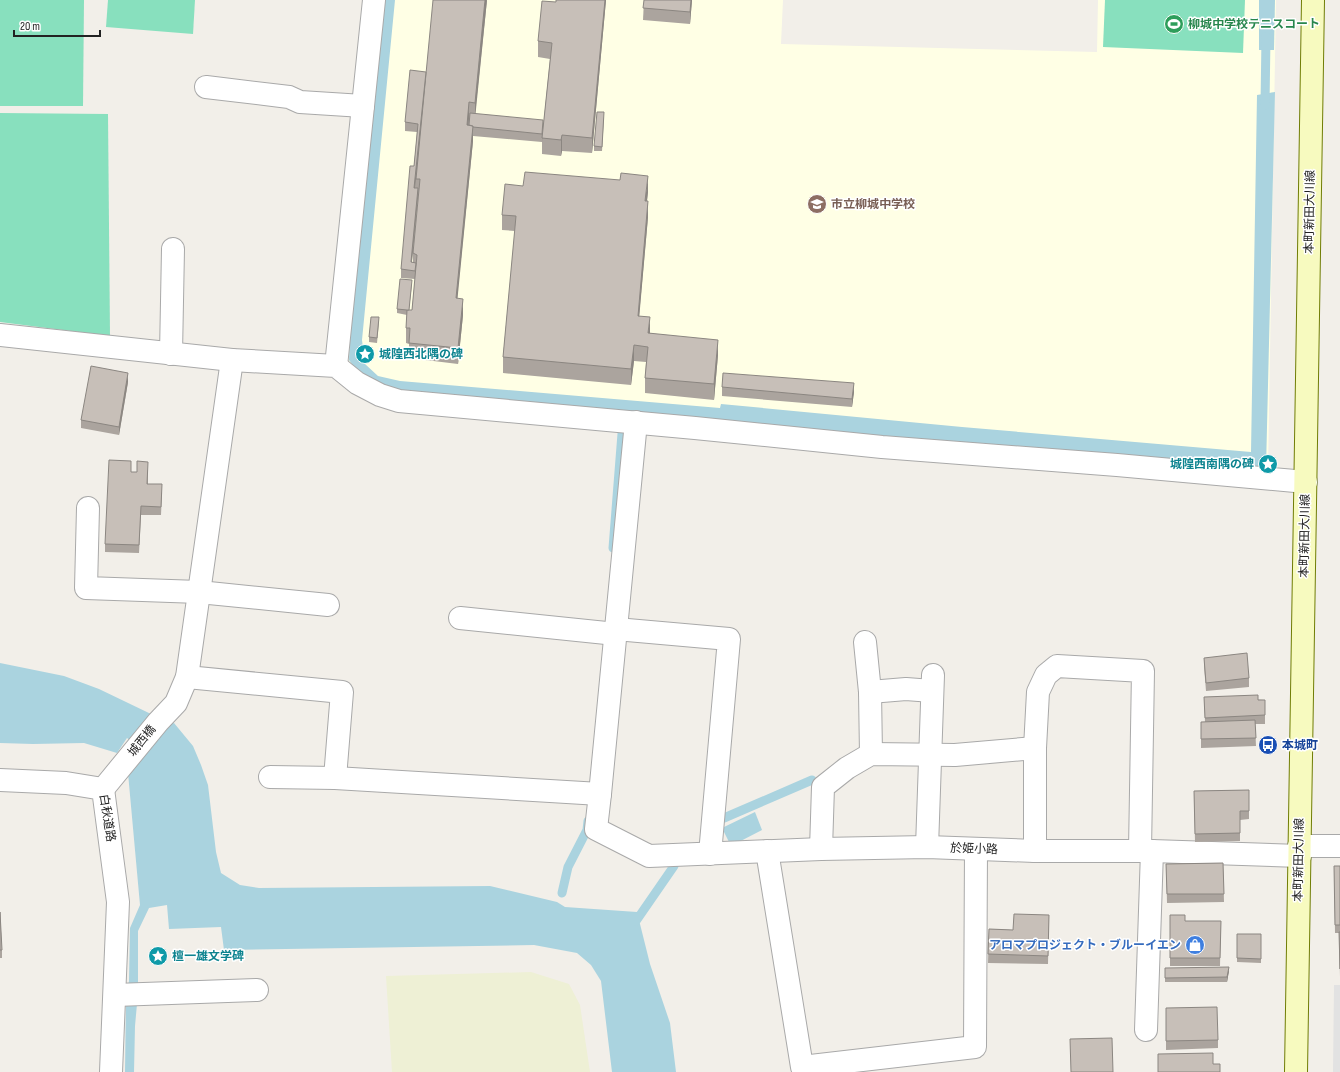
<svg xmlns="http://www.w3.org/2000/svg" width="1340" height="1072" viewBox="0 0 1340 1072" font-family="'Sofia Sans Condensed','Noto Sans JP',sans-serif">
<style>
.education{fill:#ffffe5}
.farmland{fill:#eef0d5}
.pitch{fill:#88e0be}
.parking{fill:#e2e2e2}
.water{fill:#aad3df}
.lines{fill:none;stroke-linecap:round;stroke-linejoin:round}
.stream{stroke:#aad3df;stroke-width:9}
.minor-casing{stroke:#a9a9a9;stroke-width:24}
.secondary-casing{stroke:#707d05;stroke-width:24}
.minor{stroke:#fff;stroke-width:22}
.secondary{stroke:#f7fabf;stroke-width:22}
.wall{fill:#aba49e;fill-rule:evenodd}
.shaded-wall{fill:#8b8681}
.building{fill:#c7bfb8;stroke:#8b8681}
.labels{text-anchor:middle;dominant-baseline:central;stroke-width:3;stroke-linejoin:round;paint-order:stroke}
.leisure-label{font-size:12px;font-weight:bold;fill:#27864d;stroke:#fff;text-anchor:start}
.education-label{font-size:12px;font-weight:bold;fill:#785e54;stroke:#fff;text-anchor:start}
.street-label{font-size:12px;fill:#222;stroke:#fff}
.culture-label{font-size:12px;font-weight:bold;fill:#0d838f;stroke:#fff;text-anchor:start}
.transit-label{font-size:12px;font-weight:bold;fill:#164399;stroke:#fff;text-anchor:start}
.shop-label{font-size:12px;font-weight:bold;fill:#366cbe;stroke:#fff;text-anchor:end}
</style>
<rect width="100%" height="100%" fill="#f2efe9"/>
<!-- education -->
<polygon class="education" points="384,0 783,0 781,44 1097,52 1098,0 1276,0 1268,471 397,394 350,365 347,356"/>
<!-- farmland -->
<polygon class="farmland" points="531,972 569,984 580,1005 590,1072 392,1072 386,976"/>
<!-- pitch -->
<g class="pitch">
<polygon points="0,0 84,0 83,106 0,106"/>
<polygon points="108,0 195,0 193,34 106,27"/>
<polygon points="1105,0 1245,0 1243,53 1103,47"/>
<polygon points="0,113 108,114 110,336 0,322"/>
</g>
<!-- parking -->
<polygon class="parking" points="1334,985 1340,985 1340,1072 1333,1072"/>
<!-- water -->
<g class="water">
<polygon points="383,0 395,0 362,340 365,364 378,376 400,381 720,408 721,404 962,427 1251,452 1257,95 1275,92 1266,469 825,433 392,391 361,376 349,360 350,335"/>
<polygon points="1259,0 1275,0 1274,50 1259,50"/>
<polygon points="0,663 64,676 99,689 151,714 164,726 174,723 193,746 201,765 208,785 216,852 221,873 240,885 259,888 490,886 557,902 565,907 637,912 650,964 670,1023 676,1072 612,1072 601,981 591,965 577,953 534,945 224,950 221,927 169,929 167,905 149,908 138,931 138,993 135,1026 134,1072 125,1072 126,999 129,981 130,928 140,905 128,773 144,751 127,738 117,753 84,743 33,744 0,743"/>
<polygon points="755,812 762,830 731,846 722,828"/>
</g>
<g class="lines">
<!-- stream -->
<g class="stream">
<polyline points="1265,105 1266,37"/>
<polyline points="613,548 623,421"/>
<polyline points="724,818 812,780"/>
<polyline points="562,893 568,867 587,830 588,821"/>
<polyline points="636,921 674,866"/>
</g>
<defs>
<g id="minor">
<polyline points="206,87 289,97 300,102 363,106"/>
<polyline points="0,335 232,360 336,366 357,383 380,395 399,401 695,428 882,447 1117,465 1306,482"/>
<polyline points="171,354 173,249"/>
<polyline points="336,366 374,0"/>
<polyline points="636,422 600,794 596,829 649,856 821,849 927,847 1035,851 1152,851 1300,856"/>
<polyline points="88,508 86,588 199,592 328,605"/>
<polyline points="460,618 616,634"/>
<polyline points="616,629 729,639 710,854"/>
<polyline points="865,642 870,692 871,754"/>
<polyline points="187,677 342,692 335,778 600,794"/>
<polyline points="870,692 906,689 932,691"/>
<polyline points="270,777 335,778"/>
<polyline points="0,780 66,783 103,789 118,902 111,1072"/>
<polyline points="103,789 158,722 176,703 187,677 232,360"/>
<polyline points="1299,846 1340,846"/>
<polyline points="927,847 933,675"/>
<polyline points="821,849 823,787 847,768 871,754 955,755 1035,748"/>
<polyline points="767,851 802,1067 975,1047 976,849"/>
<polyline points="1035,851 1035,748 1038,692 1046,675 1057,666 1143,671 1140,851"/>
<polyline points="115,995 257,990"/>
<polyline points="1146,1030 1152,851"/>
</g>
<polyline id="secondary" points="1296,1072 1313,0"/>
</defs>
<!-- minor casing -->
<use href="#minor" class="minor-casing"/>
<!-- secondary casing -->
<use href="#secondary" class="secondary-casing"/>
<!-- minor -->
<use href="#minor" class="minor"/>
<!-- secondary -->
<use href="#secondary" class="secondary"/>
</g>
<!-- wall -->
<g class="wall">
<path d="M487 0 475 114 543 128 542 142 473 136V141L457 298 463 315 458 364 409 358V344L406 343V328L407 315 397 313V309L412 284 409 310H412L415 279 401 278V269L414 166 417 132 405 131V122L426 78ZM418 195H419L413 253V262H412Z"/>
<polygon points="556,0 606,0 592,153 562,151 561,156 542,154 542,138 550,59 538,57 538,41 556,2"/>
<polygon points="644,0 692,0 690,24 643,20"/>
<polygon points="604,117 602,151 594,151 594,146"/>
<polygon points="523,186 648,192 647,201 648,217 639,316 650,333 718,355 714,400 645,393 645,378 646,362 634,361 631,385 503,373 503,357 515,231 502,230 502,215"/>
<polygon points="379,322 377,343 369,342 369,337"/>
<polygon points="128,382 119,435 81,428 81,420"/>
<polygon points="722,387 854,392 852,407 722,396"/>
<polygon points="148,470 148,484 162,493 161,515 141,515 139,553 105,552 105,544 131,472 137,472"/>
<polygon points="1204,658 1249,678 1249,687 1206,691 1204,666"/>
<polygon points="1204,697 1265,700 1265,724 1255,724 1256,746 1201,748 1201,722 1205,722"/>
<polygon points="1249,790 1249,819 1240,820 1240,841 1195,842 1194,791"/>
<polygon points="1223,863 1224,902 1167,903 1166,864"/>
<polygon points="1334,866 1340,866 1340,977 1339,933 1335,933"/>
<polygon points="0,912 2,950 2,958 0,958"/>
<polygon points="1049,915 1048,964 988,963 989,929 1013,930"/>
<polygon points="1170,915 1185,921 1221,921 1220,966 1170,966"/>
<polygon points="1237,934 1261,934 1261,963 1237,962"/>
<polygon points="1165,968 1229,971 1227,982 1165,982"/>
<polygon points="1166,1008 1218,1040 1218,1048 1166,1050"/>
</g>
<!-- shaded-wall -->
<g class="shaded-wall">
<polygon points="485,0 487,0 475,119 475,103"/>
<polygon points="605,0 606,0 592,153 592,138"/>
<polygon points="691,0 692,0 690,24 690,12"/>
<polygon points="426,72 426,80 414,197 414,188"/>
<polygon points="469,102 469,118 467,140 467,125"/>
<polygon points="543,120 543,128 542,142 542,134"/>
<polygon points="473,126 473,141 456,314 456,298"/>
<polygon points="562,135 562,151 561,156 561,140"/>
<polygon points="648,176 648,192 645,216 645,201"/>
<polygon points="418,188 418,197 411,271 411,262"/>
<polygon points="648,201 648,217 638,331 638,316"/>
<polygon points="463,299 463,315 458,364 458,348"/>
<polygon points="650,317 650,333 648,349 648,333"/>
<polygon points="718,340 718,355 714,400 714,384"/>
<polygon points="634,345 634,361 631,385 631,369"/>
<polygon points="128,373 128,382 119,435 119,427"/>
<polygon points="854,383 854,392 852,407 852,399"/>
<polygon points="1229,967 1229,971 1227,982 1227,977"/>
</g>
<!-- building -->
<g class="building">
<polygon points="433,0 485,0 475,103 469,102 467,125 473,126 456,298 463,299 458,348 409,343 410,328 406,328 407,310 412,310 417,255 413,253 420,179 416,179"/>
<polygon points="556,0 605,0 592,138 562,135 561,140 542,138 552,43 538,41 542,1 556,2"/>
<polygon points="644,0 691,0 690,12 643,8"/>
<polygon points="410,70 426,72 414,188 418,188 411,262 416,263 415,271 401,269 410,166 414,166 418,124 405,122"/>
<polygon points="597,112 604,112 602,147 594,146"/>
<polygon points="470,113 543,120 542,134 473,127 473,126 469,125"/>
<polygon points="525,172 620,180 621,173 648,176 645,201 648,201 638,316 650,317 648,333 718,340 714,384 645,378 648,347 634,345 631,369 503,357 516,216 502,215 505,184 523,186"/>
<polygon points="400,279 412,280 409,310 407,310 397,309"/>
<polygon points="371,317 379,317 377,338 369,337"/>
<polygon points="91,366 128,373 119,427 81,420"/>
<polygon points="723,373 854,383 852,399 722,387"/>
<polygon points="109,460 131,461 131,472 137,472 137,461 148,462 147,484 162,484 161,507 141,506 139,545 105,544"/>
<polygon points="1247,653 1249,678 1206,683 1204,658"/>
<polygon points="1258,695 1258,700 1265,700 1265,715 1205,718 1204,697"/>
<polygon points="1255,720 1256,738 1201,739 1201,722"/>
<polygon points="1249,790 1249,811 1240,811 1240,833 1195,834 1194,791"/>
<polygon points="1223,863 1224,894 1167,894 1166,864"/>
<polygon points="1334,866 1340,866 1340,925 1335,925"/>
<polygon points="0,912 2,950 0,950"/>
<polygon points="1014,914 1049,915 1048,956 988,954 989,929 1013,930"/>
<polygon points="1170,915 1185,915 1185,921 1221,921 1220,958 1170,958"/>
<polygon points="1339,932 1340,932 1340,969"/>
<polygon points="1237,934 1261,934 1261,959 1237,958"/>
<polygon points="1229,967 1227,977 1165,978 1165,968"/>
<polygon points="1217,1007 1218,1040 1166,1041 1166,1008"/>
<polygon points="1112,1038 1113,1072 1071,1072 1070,1039"/>
<polygon points="1213,1053 1213,1064 1220,1064 1220,1072 1158,1072 1158,1054"/>
</g>
<!-- icons -->
<defs>
<symbol id="stadium-disc" viewBox="-11 -11 22 22"><circle r="9.5" fill="#2e9e5b" stroke="#fff"/><path d="M0-5a6.5 5 0 1 0 0 10a6.5 5 0 1 0 0-10ZM-3.5-1.8h7v3.6h-7Z" fill="#fff"/></symbol>
<symbol id="school-disc" viewBox="-11 -11 22 22"><circle r="9.5" fill="#8d6e63" stroke="#fff"/><path d="M0-5L7-2L0 1L-7-2ZM-4 1L0 2.5L4 1V4Q0 6-4 4Z" fill="#fff"/></symbol>
<symbol id="sight-disc" viewBox="-11 -11 22 22"><circle r="9.5" fill="#0f9aa8" stroke="#fff"/><path d="M0-6L1.8-2.2L6-1.7L2.9 1.2L3.7 5.4L0 3.3L-3.7 5.4L-2.9 1.2L-6-1.7L-1.8-2.2Z" fill="#fff"/></symbol>
<symbol id="bus-disc" viewBox="-11 -11 22 22"><circle r="9.5" fill="#1a4fb4" stroke="#fff"/><path d="M-5-6H5V4H4V6H2V4H-2V6H-4V4H-5ZM-3.5-4V0h7V-4ZM-3.5 1.2v1.5H-2V1.2ZM2 1.2v1.5H3.5V1.2Z" fill="#fff"/></symbol>
<symbol id="shop-disc" viewBox="-11 -11 22 22"><circle r="9.5" fill="#3f7fe0" stroke="#fff"/><path d="M-5-2.5h2.3a2.7 3.5 0 0 1 5.4 0H5L5.5 6h-11ZM-1.5-2.5h3a1.5 2.3 0 0 0-3 0Z" fill="#fff"/></symbol>
</defs>
<g fill-rule="evenodd">
<use href="#stadium-disc" x="1163" y="13" width="22" height="22"/>
<use href="#school-disc" x="806" y="193" width="22" height="22"/>
<use href="#sight-disc" x="354" y="343" width="22" height="22"/>
<use href="#sight-disc" x="1257" y="453" width="22" height="22"/>
<use href="#bus-disc" x="1257" y="734" width="22" height="22"/>
<use href="#shop-disc" x="1184" y="934" width="22" height="22"/>
<use href="#sight-disc" x="147" y="945" width="22" height="22"/>
</g>
<g class="labels">
<!-- leisure labels -->
<g class="leisure-label">
<text x="1188" y="24">柳城中学校テニスコート</text>
</g>
<!-- education labels -->
<g class="education-label">
<text x="831" y="204">市立柳城中学校</text>
</g>
<!-- street labels -->
<g class="street-label">
<text transform="translate(1310 212) rotate(-89)">本町新田大川線</text>
<text transform="translate(1305 536) rotate(-89)">本町新田大川線</text>
<text transform="translate(142 741) rotate(-51)">城西橋</text>
<text transform="translate(107 818) rotate(81)">白秋道路</text>
<text transform="translate(974 849) rotate(2)">於姫小路</text>
<text transform="translate(1299 860) rotate(-89)">本町新田大川線</text>
</g>
<!-- culture labels -->
<g class="culture-label">
<text x="379" y="354">城隍西北隅の碑</text>
<text x="1254" y="464" text-anchor="end">城隍西南隅の碑</text>
<text x="172" y="956">檀一雄文学碑</text>
</g>
<!-- transit labels -->
<g class="transit-label">
<text x="1282" y="745">本城町</text>
</g>
<!-- shop labels -->
<g class="shop-label">
<text x="1181" y="945">アロマプロジェクト・ブルーイエン</text>
</g>
</g>
<!-- scale -->
<path d="M14 30v6h86v-6" fill="none" stroke="#222222" stroke-width="2"/>
<text x="20" y="30" font-size="12" fill="#222222" stroke="#ffffff" stroke-width="3" paint-order="stroke">20 m</text>
</svg>
